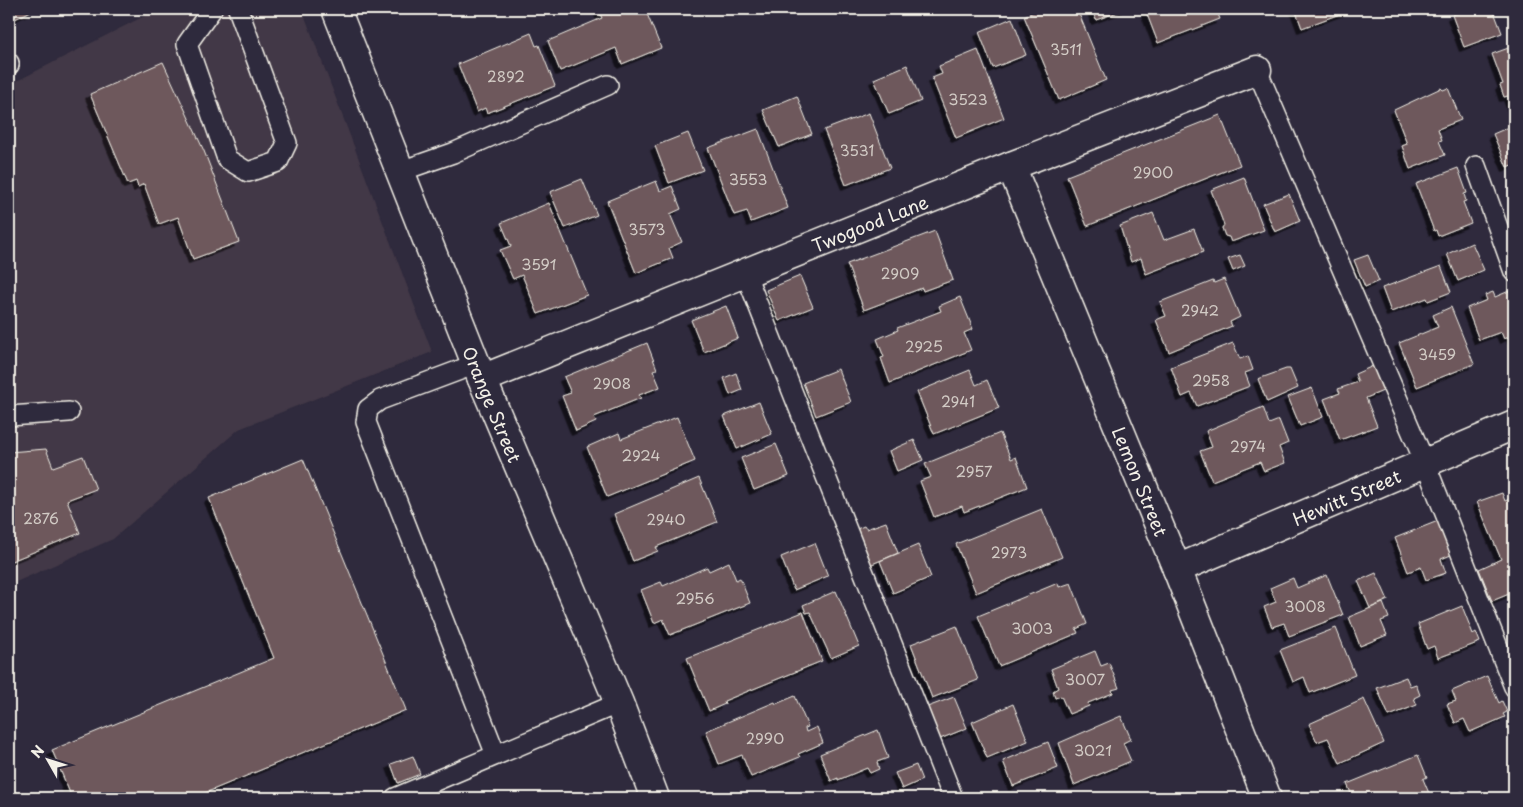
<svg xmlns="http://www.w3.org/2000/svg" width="1523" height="807" viewBox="0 0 1523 807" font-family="'Playpen Sans',sans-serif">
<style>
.built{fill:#423846}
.building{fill:#6e595c;stroke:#f4f1e8;filter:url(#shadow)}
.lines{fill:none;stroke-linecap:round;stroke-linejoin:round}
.service-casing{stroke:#f4f1e8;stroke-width:22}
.minor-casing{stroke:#f4f1e8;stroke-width:31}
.tertiary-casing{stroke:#f4f1e8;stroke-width:31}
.service{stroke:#2f2a3d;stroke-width:19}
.minor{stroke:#2f2a3d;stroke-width:28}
.tertiary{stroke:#2f2a3d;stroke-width:28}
.labels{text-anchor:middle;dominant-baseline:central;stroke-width:4;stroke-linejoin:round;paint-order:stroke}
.number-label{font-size:15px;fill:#d2cbc5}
.street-label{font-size:18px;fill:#f4f1e8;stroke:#2f2a3d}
</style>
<defs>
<filter id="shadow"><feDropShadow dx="-4.5" dy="4.5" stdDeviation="0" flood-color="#0009"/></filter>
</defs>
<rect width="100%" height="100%" fill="#2f2a3d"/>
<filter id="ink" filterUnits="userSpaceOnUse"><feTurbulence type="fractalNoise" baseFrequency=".02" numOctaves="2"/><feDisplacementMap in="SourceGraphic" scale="10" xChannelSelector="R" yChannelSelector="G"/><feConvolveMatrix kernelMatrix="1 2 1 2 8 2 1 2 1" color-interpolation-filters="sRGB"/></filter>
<g filter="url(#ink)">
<!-- built -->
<polygon class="built" points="158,9 302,9 432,352 239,429 113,539 9,585 9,85"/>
<!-- building -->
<g class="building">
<polygon points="9,9 35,9 9,22"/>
<polygon points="598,9 645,9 661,48 622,64 616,48 560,71 548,41 602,18"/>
<polygon points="1041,9 1077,9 1106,80 1059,100 1024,16"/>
<polygon points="1092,9 1126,9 1096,20"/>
<polygon points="1145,9 1216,9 1220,19 1158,43"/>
<polygon points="1295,9 1353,9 1302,28"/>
<polygon points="1469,9 1493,9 1502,33 1464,47 1452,15"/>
<polygon points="1012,18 1026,55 993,68 979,32"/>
<polygon points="531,33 536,46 539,45 555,86 487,113 485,108 477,112 458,64"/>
<polygon points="1514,46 1514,112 1508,96 1504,97 1500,85 1503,84 1492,54"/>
<polygon points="978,50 1004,118 956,138 932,78 942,74 939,66"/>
<polygon points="163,62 204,151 239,242 193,259 178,217 159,224 144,184 138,187 136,181 128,184 90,94"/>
<polygon points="907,65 921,101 889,114 874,79"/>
<polygon points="1441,88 1443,90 1448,88 1461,120 1438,129 1442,140 1439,141 1445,155 1410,169 1402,146 1407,144 1394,110"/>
<polygon points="797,96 812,134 779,147 763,110"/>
<polygon points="869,113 890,168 846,185 824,130"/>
<polygon points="1220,115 1240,165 1087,226 1067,176"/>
<polygon points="1514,125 1514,164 1507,167 1493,134"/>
<polygon points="758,129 788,208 751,222 747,211 734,215 708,148"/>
<polygon points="688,133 703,170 669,183 655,146"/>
<polygon points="1458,168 1467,193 1464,194 1466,201 1463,202 1471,223 1438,236 1436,230 1434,231 1416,184"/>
<polygon points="1244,177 1264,230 1231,242 1229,237 1225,236 1222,228 1224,225 1211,190"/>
<polygon points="582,179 597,215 565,228 550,192"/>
<polygon points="656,181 660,191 672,186 681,209 670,214 682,242 669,248 673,258 636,273 607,201"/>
<polygon points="1289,194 1300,221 1275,232 1263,204"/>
<polygon points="549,203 587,295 538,314 522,275 513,279 500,250 511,246 501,223"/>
<polygon points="1153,213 1164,240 1194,229 1203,252 1146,274 1141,258 1131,262 1120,226"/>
<polygon points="935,231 953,280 923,291 922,288 864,310 847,264"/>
<polygon points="1472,243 1484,270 1458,281 1447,254"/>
<polygon points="1240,255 1245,266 1233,271 1228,259"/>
<polygon points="1368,255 1379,281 1365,287 1354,260"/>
<polygon points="1441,266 1451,292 1428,301 1427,298 1391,312 1382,288"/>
<polygon points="800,276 813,307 779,321 766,290"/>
<polygon points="1224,279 1240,317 1230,322 1232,326 1169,352 1156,320 1166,316 1160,302 1213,281 1214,283"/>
<polygon points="1514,289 1514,344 1511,336 1504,339 1501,332 1479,340 1467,308 1487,300 1485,295 1493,292 1495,297"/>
<polygon points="960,297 973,329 964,333 971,350 890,383 881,358 884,357 877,339 898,330 897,328 941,311 939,306"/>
<polygon points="726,306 738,338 704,352 691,320"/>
<polygon points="1451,307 1474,364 1417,387 1399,343 1438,327 1433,315"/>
<polygon points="647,343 657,369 653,370 660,387 639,395 641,398 594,417 596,422 576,431 562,396 571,393 564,377"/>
<polygon points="1233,343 1240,359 1248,356 1253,370 1245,373 1250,386 1197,406 1191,393 1182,397 1171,367"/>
<polygon points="1373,366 1383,391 1366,398 1377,426 1340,440 1324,399 1340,393 1338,389 1358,382 1355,374"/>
<polygon points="838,369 851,402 816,416 803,383"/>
<polygon points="1286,369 1290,369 1298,388 1267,402 1258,379"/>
<polygon points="970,370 976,385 987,380 999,408 934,434 917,392"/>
<polygon points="736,373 742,390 730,395 724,378"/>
<polygon points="1312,388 1323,417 1300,426 1288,397"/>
<polygon points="759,402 772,434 737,449 724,416"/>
<polygon points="1263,407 1269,424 1279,420 1288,443 1279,447 1285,463 1264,471 1260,462 1212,481 1200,451 1212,447 1206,431"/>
<polygon points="677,417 695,461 607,497 587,447 619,433 621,439"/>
<polygon points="1000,433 1011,459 1016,457 1027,487 964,512 962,506 934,517 920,481 931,477 925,464"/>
<polygon points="914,440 923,460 897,471 889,451"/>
<polygon points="776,444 789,476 754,490 741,458"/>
<polygon points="46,449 53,467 83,456 96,489 67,500 80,533 9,562 9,452"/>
<polygon points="303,459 406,710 193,798 72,798 52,750 274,658 209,498"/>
<polygon points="699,478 717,522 656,547 658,551 633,561 614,514"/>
<polygon points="1502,493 1505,501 1514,497 1514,592 1492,601 1479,569 1501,559 1477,502"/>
<polygon points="1042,509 1062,557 976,593 956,544"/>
<polygon points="1438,521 1451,555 1441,559 1446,573 1426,580 1421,567 1408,572 1395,538"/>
<polygon points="886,522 898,553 865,567 852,531 864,526 866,529"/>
<polygon points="815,543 828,576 794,590 781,557"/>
<polygon points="918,545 931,577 893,593 880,561"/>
<polygon points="729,562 736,580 740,578 750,603 670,635 663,619 654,623 641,590 661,582 663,586 707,567 709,571"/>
<polygon points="1376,573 1388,600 1370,608 1358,581"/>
<polygon points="1327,575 1343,615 1289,636 1284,623 1272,627 1264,607 1276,602 1270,588 1293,578 1297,588"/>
<polygon points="1058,583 1059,587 1071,583 1087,624 1076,629 1078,633 999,666 978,616"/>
<polygon points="836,591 859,646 831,658 810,612 806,613 803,605"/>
<polygon points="1383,603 1389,618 1381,621 1387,635 1360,646 1349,617"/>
<polygon points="1462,606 1473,634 1476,632 1480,642 1438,658 1434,646 1427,649 1418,624"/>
<polygon points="803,612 822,661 724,701 725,704 709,711 687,658"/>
<polygon points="957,626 978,680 932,698 911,644"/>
<polygon points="1336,628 1355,675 1310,693 1304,677 1293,682 1280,650"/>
<polygon points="1095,651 1101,666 1109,663 1119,688 1112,690 1113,693 1088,703 1089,706 1069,714 1061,696 1055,698 1053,691 1058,688 1051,669"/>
<polygon points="1487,676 1499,703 1502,701 1507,712 1503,714 1505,717 1470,732 1464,719 1455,723 1447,704 1456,701 1452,691"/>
<polygon points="1406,677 1410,686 1416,684 1420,695 1414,698 1417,705 1389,716 1377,688"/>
<polygon points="795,696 808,727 805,728 806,732 817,727 823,743 798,754 800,757 751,777 742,755 719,764 706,731 775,702 776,704"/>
<polygon points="954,697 967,728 935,741 922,709"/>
<polygon points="1364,699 1384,743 1340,763 1328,738 1317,742 1309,724"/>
<polygon points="1013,704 1028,741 987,758 972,722"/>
<polygon points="1121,716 1131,739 1123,743 1131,761 1074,785 1059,743"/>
<polygon points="878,730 888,758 877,762 879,769 870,773 867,768 838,780 838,778 831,781 820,754"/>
<polygon points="1048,742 1058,768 1013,786 1003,761"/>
<polygon points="1418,755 1427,777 1423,779 1431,798 1339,798 1351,793 1347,784"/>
<polygon points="413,756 420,774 398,783 391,764"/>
<polygon points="916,765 922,780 902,789 895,773"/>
<polygon points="1463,791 1466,798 1444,798"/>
<polygon points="1155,792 1158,798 1129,798 1141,793 1143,797"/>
</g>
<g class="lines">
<defs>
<g id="service">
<polyline points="212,9 187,44 227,159 248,172 278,162 287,143 238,9"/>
<polyline points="9,63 9,65"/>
<polyline points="1257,70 1425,463 1514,687"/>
<polyline points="1476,166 1514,272"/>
<polyline points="401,171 453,153 608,85"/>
<polyline points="745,272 953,798"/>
<polyline points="476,364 380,400 368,409 366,422 496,755"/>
<polyline points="9,416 69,412"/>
<polyline points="395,798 619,703"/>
</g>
<g id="minor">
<path id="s1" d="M1011 166 1177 569 1267 798"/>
<path id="s2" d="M482 379 1011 166 1257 70"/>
<path id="s3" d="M1177 569 1514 425"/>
</g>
<g id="tertiary">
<path id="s4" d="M336 9 482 379 619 703 655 798"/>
</g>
</defs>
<!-- service casing -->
<use href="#service" class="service-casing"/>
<!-- minor casing -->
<use href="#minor" class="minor-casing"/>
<!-- tertiary casing -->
<use href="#tertiary" class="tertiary-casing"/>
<!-- service -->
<use href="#service" class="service"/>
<!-- minor -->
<use href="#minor" class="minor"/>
<!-- tertiary -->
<use href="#tertiary" class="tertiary"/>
</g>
</g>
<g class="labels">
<!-- number labels -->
<g class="number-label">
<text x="1066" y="48">3511</text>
<text x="506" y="75">2892</text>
<text x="968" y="98">3523</text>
<text x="857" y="149">3531</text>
<text x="1153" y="171">2900</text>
<text x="748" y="178">3553</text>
<text x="647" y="228">3573</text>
<text x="539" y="263">3591</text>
<text x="900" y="272">2909</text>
<text x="1200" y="309">2942</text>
<text x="924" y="345">2925</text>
<text x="1437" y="353">3459</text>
<text x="1211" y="379">2958</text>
<text x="612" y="382">2908</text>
<text x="958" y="400">2941</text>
<text x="1248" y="445">2974</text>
<text x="641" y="454">2924</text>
<text x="974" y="470">2957</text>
<text x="41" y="517">2876</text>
<text x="666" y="518">2940</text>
<text x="1009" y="551">2973</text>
<text x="695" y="597">2956</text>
<text x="1305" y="605">3008</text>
<text x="1032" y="627">3003</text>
<text x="1085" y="678">3007</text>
<text x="765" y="737">2990</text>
<text x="1093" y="749">3021</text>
</g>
<!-- street labels -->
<g class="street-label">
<text stroke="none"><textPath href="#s2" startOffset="418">Twogood Lane</textPath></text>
<text stroke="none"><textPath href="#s4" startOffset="425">Orange Street</textPath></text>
<text stroke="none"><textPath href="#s1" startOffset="341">Lemon Street</textPath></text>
<text stroke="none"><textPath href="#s3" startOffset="184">Hewitt Street</textPath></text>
</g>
</g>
<!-- margin -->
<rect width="1523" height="807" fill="none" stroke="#2f2a3d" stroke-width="30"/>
<rect x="15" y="15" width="1493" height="777" fill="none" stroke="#f4f1e8" stroke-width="2" filter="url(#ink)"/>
<!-- north arrow -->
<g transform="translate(48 760) rotate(309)" stroke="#2f2a3d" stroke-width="4" paint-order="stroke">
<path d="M0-4L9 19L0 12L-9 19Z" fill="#f4f1e8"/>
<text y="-8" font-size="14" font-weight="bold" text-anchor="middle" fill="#f4f1e8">N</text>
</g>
</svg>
